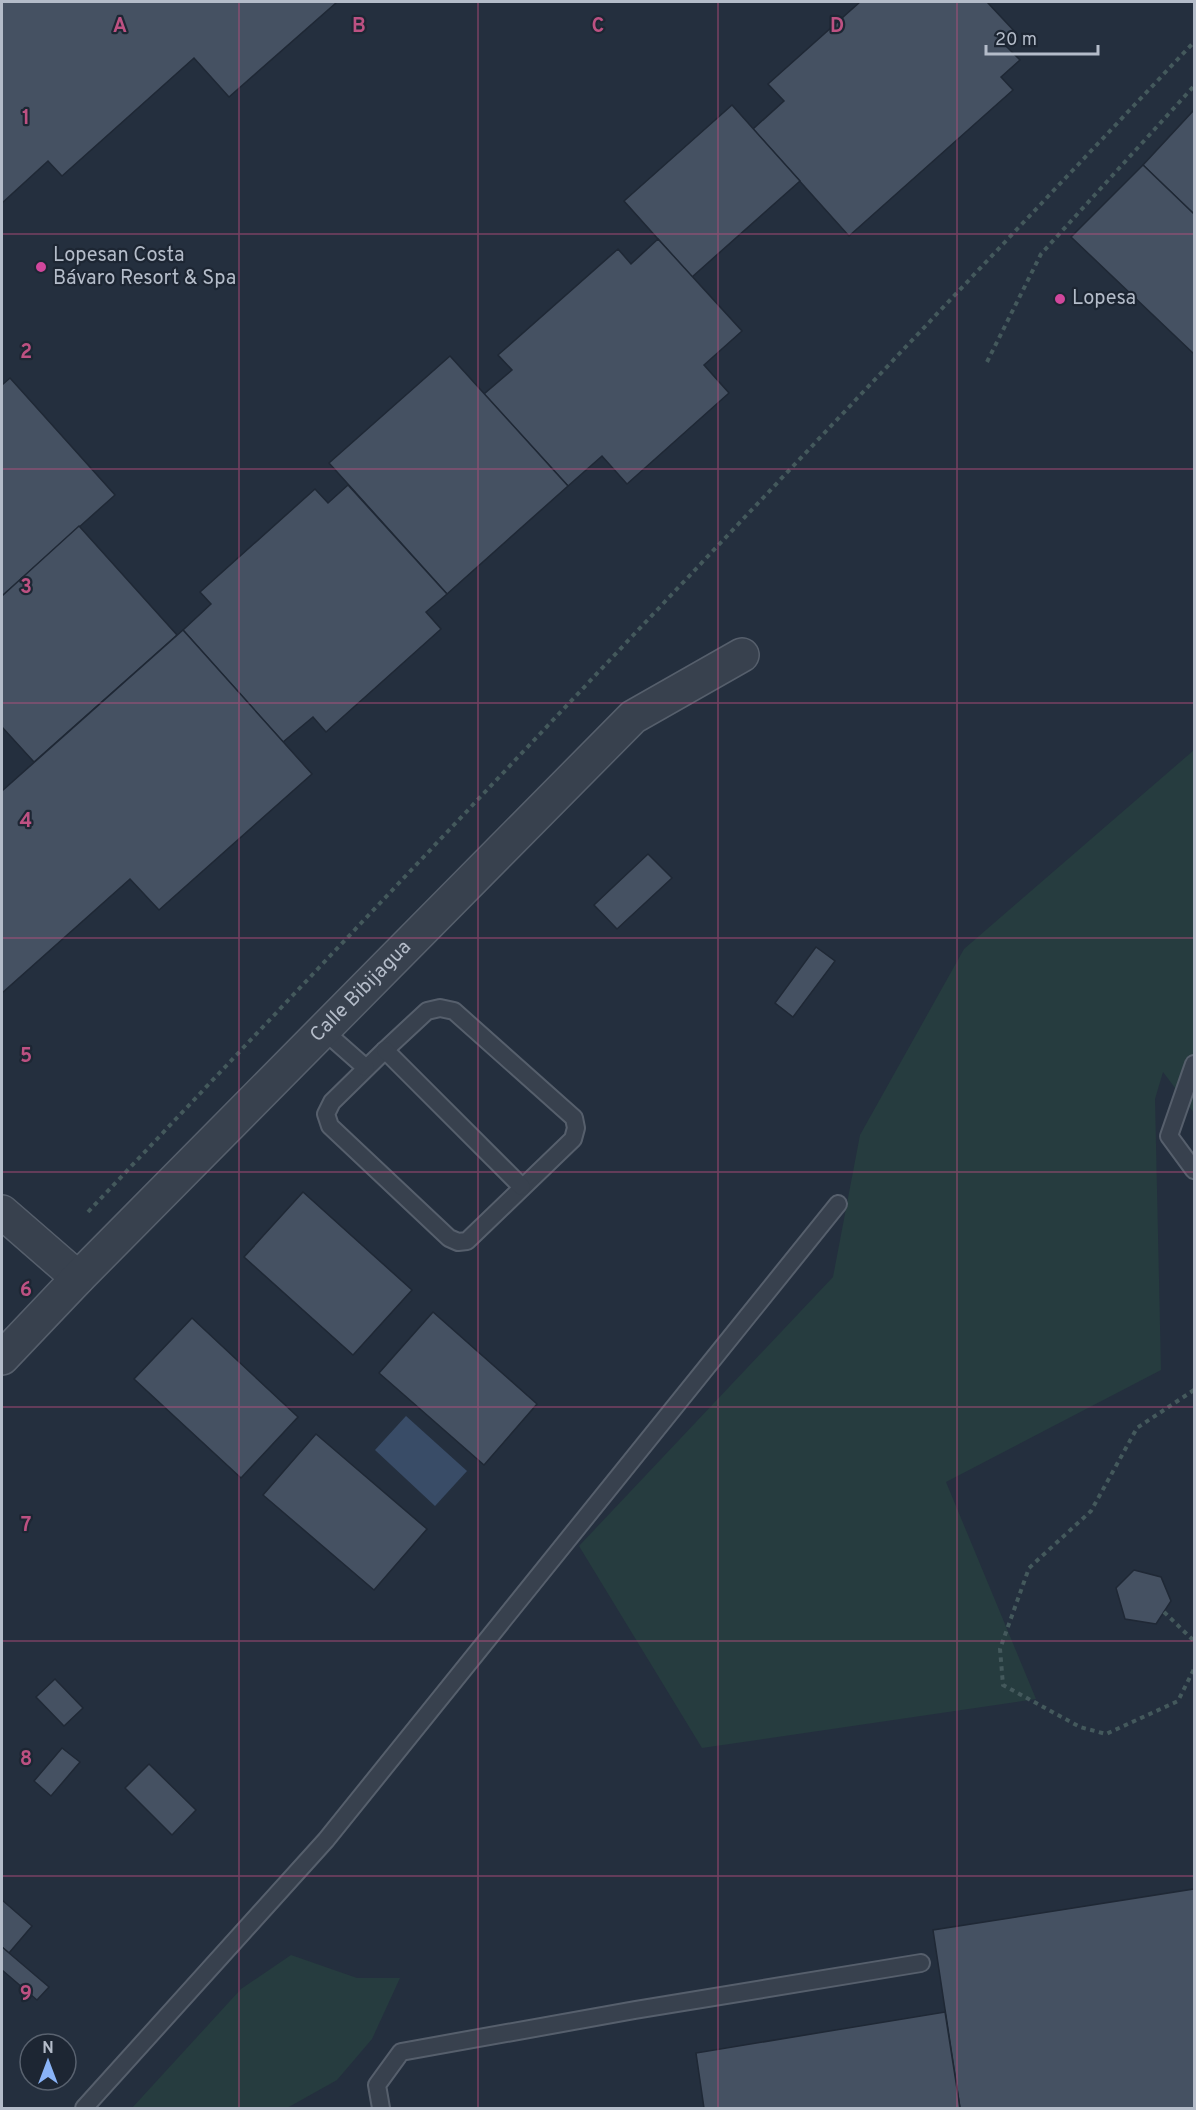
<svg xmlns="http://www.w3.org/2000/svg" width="1196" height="2110" viewBox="0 0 1196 2110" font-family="Overpass,sans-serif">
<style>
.green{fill:#263c3f}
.water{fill:#394c67}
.building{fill:#455162;stroke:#1f2835;stroke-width:1.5}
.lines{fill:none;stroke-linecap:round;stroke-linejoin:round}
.lane-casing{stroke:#565f6c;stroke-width:20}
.street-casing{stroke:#565f6c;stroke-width:36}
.path{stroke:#44595c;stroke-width:4;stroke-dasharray:4.5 4.5;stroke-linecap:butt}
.lane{stroke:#38414e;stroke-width:16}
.street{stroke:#38414e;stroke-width:33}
.grid{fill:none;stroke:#bd5182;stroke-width:1.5;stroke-opacity:0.55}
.hotel-dot{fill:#d1479c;stroke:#1d2633;stroke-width:2}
.labels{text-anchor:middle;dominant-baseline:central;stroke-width:4.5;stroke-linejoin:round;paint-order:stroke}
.poi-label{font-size:20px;fill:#b4bcc9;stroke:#1d2633;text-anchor:start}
.street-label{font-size:20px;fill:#b4bcc9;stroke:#1d2633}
.grid-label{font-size:20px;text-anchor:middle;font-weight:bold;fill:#bd5182;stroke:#1d2633;stroke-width:4.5;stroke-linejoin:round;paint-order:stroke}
</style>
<rect width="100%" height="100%" fill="#242f3e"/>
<!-- green -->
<g class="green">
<polygon points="1194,750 1194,1113 1163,1072 1155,1099 1161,1370 946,1482 1036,1699 702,1748 579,1546 833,1277 860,1135 964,949"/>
<polygon points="291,1955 357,1978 400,1978 372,2039 337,2080 287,2108 132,2108 241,1989"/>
</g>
<!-- water -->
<polygon class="water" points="406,1416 467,1471 435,1506 375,1450"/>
<!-- building -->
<g class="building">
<polygon points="2,2 337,2 229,97 194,58 62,176 48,161 2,203"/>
<polygon points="860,2 987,2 1017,34 1005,45 1020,60 1001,77 1013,90 849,236 753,129 784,101 768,84"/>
<polygon points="732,105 800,181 692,277 624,201"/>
<polygon points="1194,110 1194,214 1143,165"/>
<polygon points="1143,165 1194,214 1194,354 1071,237"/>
<polygon points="658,239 742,331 704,365 729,393 627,484 602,456 568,486 484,394 512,370 498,355 618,249 631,264"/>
<polygon points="450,356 568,486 447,594 329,463"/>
<polygon points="10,378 115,495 2,596 2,385"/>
<polygon points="348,485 447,594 426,612 441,629 326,732 313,717 283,742 183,630 211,604 200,592 315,489 328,503"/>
<polygon points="79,526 177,635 34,762 2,727 2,596"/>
<polygon points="183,630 312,774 159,910 130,879 2,993 2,791"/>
<polygon points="648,854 672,878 617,929 594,905"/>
<polygon points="816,947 835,961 793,1017 775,1003"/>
<polygon points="303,1192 412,1290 353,1355 244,1257"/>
<polygon points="433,1312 537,1404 484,1465 379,1373"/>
<polygon points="192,1318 298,1417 241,1478 134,1379"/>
<polygon points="316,1434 427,1529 374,1590 263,1495"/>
<polygon points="1134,1570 1161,1577 1171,1601 1156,1624 1125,1619 1116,1588"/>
<polygon points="55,1679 83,1708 64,1726 36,1697"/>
<polygon points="62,1748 80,1762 51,1796 34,1781"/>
<polygon points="149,1764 196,1810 172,1835 125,1788"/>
<polygon points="1194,1889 1194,2108 960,2108 933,1930"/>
<polygon points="2,1900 32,1926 9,1953 2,1947"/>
<polygon points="2,1947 49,1987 37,2000 2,1970"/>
<polygon points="945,2012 960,2108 704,2108 696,2053"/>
</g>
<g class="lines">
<defs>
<g id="lane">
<polygon points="440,1008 454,1011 574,1118 576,1128 573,1139 467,1241 458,1242 449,1238 330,1126 326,1114 332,1102 385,1050 427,1011"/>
<polyline points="323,1030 366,1068"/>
<polyline points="385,1050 522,1187"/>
<polyline points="1194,1064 1169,1136 1194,1170"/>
<polyline points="84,2108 326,1840 838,1204"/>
<polyline points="381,2108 377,2085 401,2052 635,2010 921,1963"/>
</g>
<g id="street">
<polyline points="2,1212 78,1278"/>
<path id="s1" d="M2 1358 78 1278 633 717 742 655"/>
</g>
</defs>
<!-- lane casing -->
<use href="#lane" class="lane-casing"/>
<!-- street casing -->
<use href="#street" class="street-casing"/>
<!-- path -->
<g class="path">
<polyline points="987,362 1041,254 1194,86"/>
<polyline points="88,1212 1194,42"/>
<polyline points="1194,1390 1137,1428 1091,1511 1029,1568 1000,1649 1003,1685 1080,1727 1106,1734 1178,1701 1194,1669"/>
<polyline points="1164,1612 1194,1641"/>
</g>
<!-- lane -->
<use href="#lane" class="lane"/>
<!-- street -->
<use href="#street" class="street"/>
</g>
<!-- grid -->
<path class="grid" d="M239 2V2108M478 2V2108M718 2V2108M957 2V2108M2 234H1194M2 469H1194M2 703H1194M2 938H1194M2 1172H1194M2 1407H1194M2 1641H1194M2 1876H1194"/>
<!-- markers -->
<g class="hotel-dot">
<circle cx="41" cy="267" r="6"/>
<circle cx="1060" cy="299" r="6"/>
</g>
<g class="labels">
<!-- poi labels -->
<g class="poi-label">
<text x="53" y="256">Lopesan Costa<tspan x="53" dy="23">Bávaro Resort &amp; Spa</tspan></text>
<text x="1072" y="299">Lopesa</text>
</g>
<!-- street labels -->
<g class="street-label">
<text stroke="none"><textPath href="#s1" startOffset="513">Calle Bibijagua</textPath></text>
</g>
</g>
<g class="grid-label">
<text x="120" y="32">A</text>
<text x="359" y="32">B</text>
<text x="598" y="32">C</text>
<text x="837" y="32">D</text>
<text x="26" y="124">1</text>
<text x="26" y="358">2</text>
<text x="26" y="593">3</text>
<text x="26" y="827">4</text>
<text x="26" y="1062">5</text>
<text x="26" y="1296">6</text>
<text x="26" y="1531">7</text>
<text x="26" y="1765">8</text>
<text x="26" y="2000">9</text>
</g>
<!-- border -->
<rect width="1196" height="2110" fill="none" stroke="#b4bcc9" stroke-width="6"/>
<!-- north arrow -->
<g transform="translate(48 2062)"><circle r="28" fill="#1d2633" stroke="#59626f" stroke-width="1.5"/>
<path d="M0-4.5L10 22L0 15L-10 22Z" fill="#8ab4f8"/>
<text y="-9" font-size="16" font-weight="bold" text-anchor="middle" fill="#b4bcc9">N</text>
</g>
<!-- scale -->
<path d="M986 45v9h112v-9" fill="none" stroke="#b4bcc9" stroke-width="3"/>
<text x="995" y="45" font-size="18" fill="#b4bcc9" stroke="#1d2633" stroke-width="4.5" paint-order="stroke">20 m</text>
</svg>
